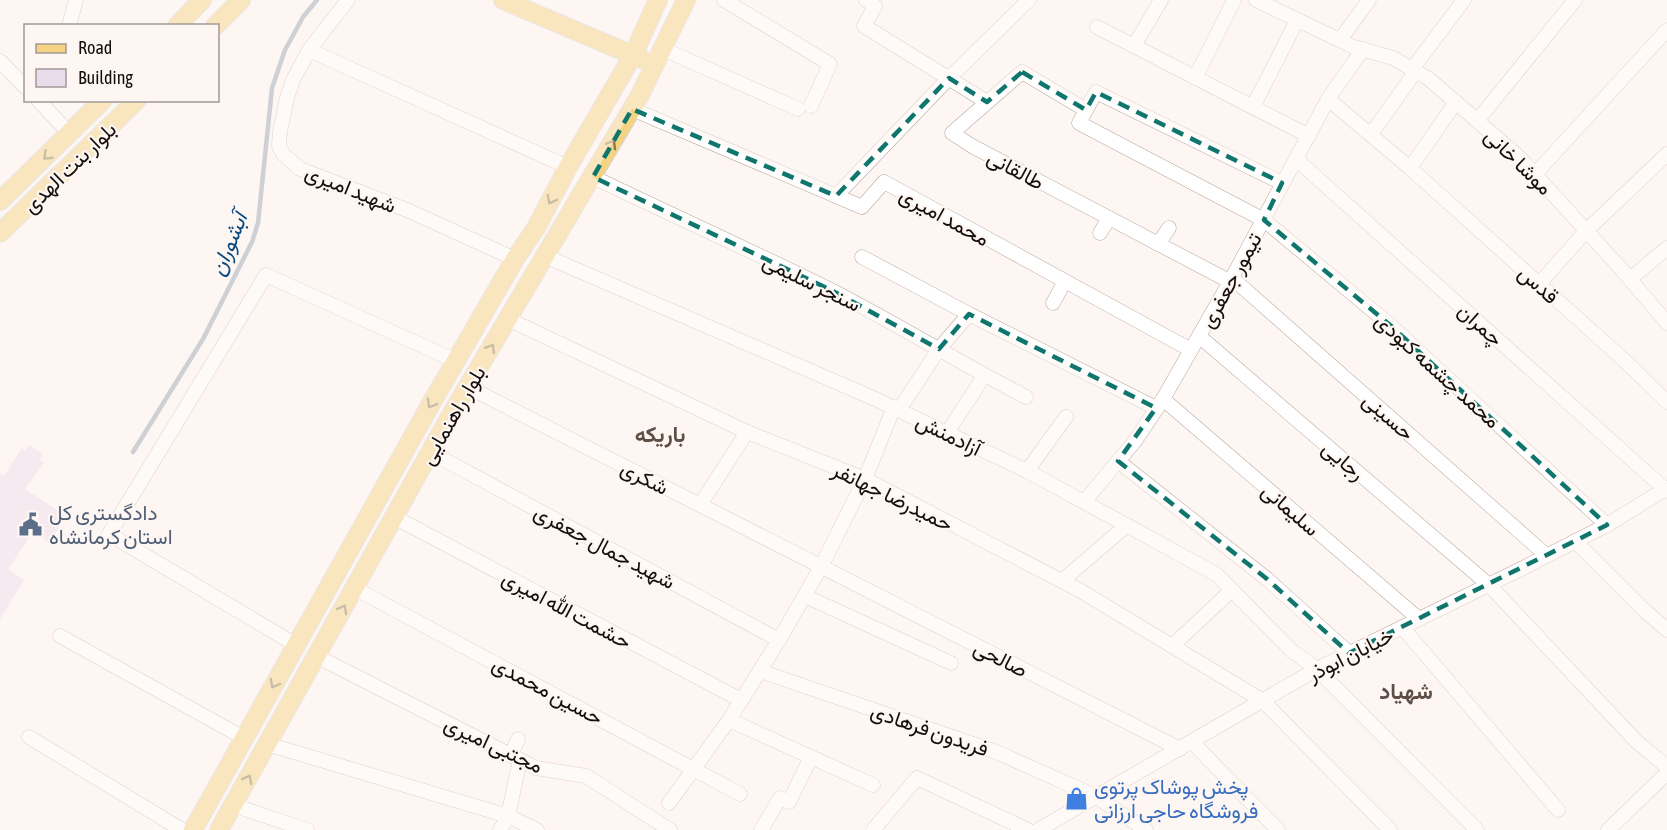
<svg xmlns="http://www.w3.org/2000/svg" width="1667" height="830" viewBox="0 0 1667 830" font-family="'Asap Condensed',Vazirmatn,sans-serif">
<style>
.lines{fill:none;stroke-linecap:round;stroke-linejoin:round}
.stream{stroke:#94a2b3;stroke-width:4.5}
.building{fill:#e9dceb}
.minor-casing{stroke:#b9a79d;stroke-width:15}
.major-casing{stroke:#d5d4d3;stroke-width:20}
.minor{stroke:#fff;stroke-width:14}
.major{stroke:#f4d382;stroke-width:18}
.oneway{stroke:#8f7a4c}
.marked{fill:none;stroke:#0f766e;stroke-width:4.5;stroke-dasharray:12 8;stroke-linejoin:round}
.labels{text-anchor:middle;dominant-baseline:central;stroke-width:4.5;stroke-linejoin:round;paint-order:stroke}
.street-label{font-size:21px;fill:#140e0b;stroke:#fef6f2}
.service-label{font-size:21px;fill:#4e5e75;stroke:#fef6f2;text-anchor:start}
.shop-label{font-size:21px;fill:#366cbe;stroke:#fef6f2;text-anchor:start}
.water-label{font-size:22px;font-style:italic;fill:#094a81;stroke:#fef6f2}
.neighbourhood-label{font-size:22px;font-weight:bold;fill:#5e4f46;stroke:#fef6f2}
</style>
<rect width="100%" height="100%" fill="#fef6f2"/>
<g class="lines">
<!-- stream -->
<polyline class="stream" points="133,452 203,339 252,242 258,223 272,88 285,50 303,17 317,0"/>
</g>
<!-- building -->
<polygon class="building" points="29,445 43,454 40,460 44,462 25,489 66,516 49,543 33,532 8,569 24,580 0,619 0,473 4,476 22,448 25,451"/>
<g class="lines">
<defs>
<g id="minor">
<polyline points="348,0 309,50 293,80 287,98 280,132 279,146 283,154 300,169 407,210 515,259"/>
<polyline points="724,0 830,64 811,106"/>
<polyline points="866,0 875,6 864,26 987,102"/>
<polyline points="1256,0 1354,47 1393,58 1429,79 1520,158 1623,271 1667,323"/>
<polyline points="69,26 76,0"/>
<polyline points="1097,27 1309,136"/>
<polyline points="1340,40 1369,0"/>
<polyline points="1134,46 1161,0"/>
<polyline points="663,49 798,109"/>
<polyline points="309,50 568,167"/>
<polyline points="0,61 26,88"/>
<polyline points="1412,69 1464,0"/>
<polyline points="1195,78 1234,0"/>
<polyline points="1328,99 1410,168 1624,360 1667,402"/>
<polyline points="38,100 70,134"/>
<polyline points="1253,107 1297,20"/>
<polyline points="632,109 862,207 884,182 1191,350"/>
<polyline points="1086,110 1022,72 952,133 972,146 1229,281"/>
<polyline points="1477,121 1575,0"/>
<polyline points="1371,134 1416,71"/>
<polyline points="1296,159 1667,491"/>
<polyline points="1410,168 1456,102"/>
<polyline points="1535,174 1667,30"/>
<path d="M593 177C672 215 752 251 831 290 897 324 960 363 1026 397"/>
<polyline points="1282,183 1096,92 1079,123 1264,220 1390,325 1607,525"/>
<polyline points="836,196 949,78 1029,0"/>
<polyline points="1100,233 1109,218"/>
<polyline points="1158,244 1169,228"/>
<polyline points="545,256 873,398 1027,471 1216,574 1292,651 1317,669 1477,830"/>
<polyline points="862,257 969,314 1156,408"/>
<polyline points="1232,278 1546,555"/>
<polyline points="1630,279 1667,248"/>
<polyline points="1539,284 1586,231 1667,154"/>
<polyline points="1053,303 1065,281"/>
<polyline points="508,319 747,432 865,479 1081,591 1263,701 1390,830"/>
<polyline points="1199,336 1489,585 1636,741 1667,767"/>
<polyline points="468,387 1180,749"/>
<polyline points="1163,399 1419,619"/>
<polyline points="899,410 939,349 969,314"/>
<polyline points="947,433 984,376"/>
<polyline points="430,452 779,640"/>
<polyline points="1118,461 1267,579 1349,653"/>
<polyline points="1027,471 1066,417"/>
<polyline points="1084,502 1135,441 1163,399 1232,278 1328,99 1363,49"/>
<polyline points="700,505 747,432"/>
<polyline points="394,517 741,700"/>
<polyline points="1575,541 1645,611 1667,630"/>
<polyline points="1062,581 1127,525"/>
<polyline points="354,588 740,794"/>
<polyline points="805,596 951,663"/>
<polyline points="1402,627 1558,810"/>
<polyline points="60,636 244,738"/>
<polyline points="296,645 109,534 266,275 456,361"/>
<polyline points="1172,646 1232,590"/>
<polyline points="316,656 536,768 586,776 670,830"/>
<polyline points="760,671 994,751 1095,796 1146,830"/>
<polyline points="729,720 873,785"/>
<polyline points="29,737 182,830"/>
<polyline points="1192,742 1278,830"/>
<polyline points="267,744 508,816 537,830"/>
<polyline points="511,755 518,739"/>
<polyline points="669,803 729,720 779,640 821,567 865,479 894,407"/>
<polyline points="233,805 307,830"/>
<polyline points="500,830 508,816 520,760"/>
<polyline points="761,830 780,798 789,802 811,757"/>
<polyline points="873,830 917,778 1028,830"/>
<polyline points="1038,830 1317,669 1521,569 1607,525 1667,488"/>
<polyline points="1608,830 1667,773"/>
</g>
<g id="major">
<polyline points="503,0 642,59"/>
<polyline points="177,26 202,0"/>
<polyline points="215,26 241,0"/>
<polyline points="0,201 103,100"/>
<polyline points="0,233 137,100"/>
<polyline points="193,830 432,402 515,259 536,228 568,167 633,55 658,0"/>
<polyline points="219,830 452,413 640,95 686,0"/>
</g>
</defs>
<!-- minor casing -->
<use href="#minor" class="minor-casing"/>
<!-- major casing -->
<use href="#major" class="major-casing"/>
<!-- minor -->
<use href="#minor" class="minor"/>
<!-- major -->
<use href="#major" class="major"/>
</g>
<!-- one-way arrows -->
<defs><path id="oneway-chevron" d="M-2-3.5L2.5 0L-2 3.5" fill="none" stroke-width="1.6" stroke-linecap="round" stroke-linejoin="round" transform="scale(1.5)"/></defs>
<g class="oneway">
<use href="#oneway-chevron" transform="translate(612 144) rotate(-60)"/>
<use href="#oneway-chevron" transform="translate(47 156) rotate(136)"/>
<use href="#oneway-chevron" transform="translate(551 200) rotate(118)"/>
<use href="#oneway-chevron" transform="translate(491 348) rotate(-59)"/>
<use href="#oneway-chevron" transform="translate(431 404) rotate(120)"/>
<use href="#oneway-chevron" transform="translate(343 609) rotate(-61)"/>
<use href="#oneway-chevron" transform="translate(274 684) rotate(119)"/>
<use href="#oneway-chevron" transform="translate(248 779) rotate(-61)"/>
</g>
<!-- marked area -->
<path d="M0 0H1667V830H0ZM1022 72 1086 110 1096 92 1282 183 1264 220 1390 325 1607 525 1349 653 1267 579 1118 461 1156 408 969 314 939 349 831 290 593 177 632 109 836 196 949 78 987 102Z" fill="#fef6f2" fill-opacity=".55" fill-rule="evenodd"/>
<path class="marked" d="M1022 72 1086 110 1096 92 1282 183 1264 220 1390 325 1607 525 1349 653 1267 579 1118 461 1156 408 969 314 939 349 831 290 593 177 632 109 836 196 949 78 987 102Z"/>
<!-- icons -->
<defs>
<symbol id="civic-bare" viewBox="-9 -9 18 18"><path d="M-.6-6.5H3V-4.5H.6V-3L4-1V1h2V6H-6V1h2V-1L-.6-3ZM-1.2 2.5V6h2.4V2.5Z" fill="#5c6f8a" stroke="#fef6f2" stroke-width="2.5" paint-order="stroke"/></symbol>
<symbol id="shop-bare" viewBox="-9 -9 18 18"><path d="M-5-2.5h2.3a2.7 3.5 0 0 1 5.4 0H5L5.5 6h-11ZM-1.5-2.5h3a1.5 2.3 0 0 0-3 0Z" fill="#3f7fe0" stroke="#fef6f2" stroke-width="2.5" paint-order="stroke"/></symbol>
</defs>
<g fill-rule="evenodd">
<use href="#civic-bare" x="14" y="508" width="33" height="33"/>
<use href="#shop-bare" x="1060" y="782" width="33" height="33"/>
</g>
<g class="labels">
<!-- street labels -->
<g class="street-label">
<text transform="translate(1519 161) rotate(44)">موشا خانی</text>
<text transform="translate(69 167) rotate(-44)">بلوار بنت الهدی</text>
<text transform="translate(1016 169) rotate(28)">طالقانی</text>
<text transform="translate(351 188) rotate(22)">شهید امیری</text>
<text transform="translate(945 216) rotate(29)">محمد امیری</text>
<text transform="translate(1230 280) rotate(-61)">تیمور جعفری</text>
<text transform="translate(812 282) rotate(26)">سنجر سلیمی</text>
<text transform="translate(1539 284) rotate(42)">قدس</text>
<text transform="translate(1481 324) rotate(42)">چمران</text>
<text transform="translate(1438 370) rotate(42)">محمد چشمه کبودی</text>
<text transform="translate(452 415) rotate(-60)">بلوار راهنمایی</text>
<text transform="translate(1389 416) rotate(41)">حسینی</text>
<text transform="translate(949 434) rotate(26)">آزادمنش</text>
<text transform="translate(1344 460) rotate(41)">رجایی</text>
<text transform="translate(645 477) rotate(27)">شکری</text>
<text transform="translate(893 496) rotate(26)">حمیدرضا جهانفر</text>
<text transform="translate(1291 509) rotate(41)">سلیمانی</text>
<text transform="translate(605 546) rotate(28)">شهید جمال جعفری</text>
<text transform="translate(567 609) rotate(28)">حشمت الله امیری</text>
<text transform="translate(1350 654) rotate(-27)">خیابان ابوذر</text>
<text transform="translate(1001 658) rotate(27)">صالحی</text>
<text transform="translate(548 690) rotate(28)">حسین محمدی</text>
<text transform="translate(930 729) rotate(19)">فریدون فرهادی</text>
<text transform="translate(494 744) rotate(25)">مجتبی امیری</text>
</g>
<!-- service labels -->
<g class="service-label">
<text x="49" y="512">دادگستری کل<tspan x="49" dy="24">استان کرمانشاه</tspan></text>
</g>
<!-- shop labels -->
<g class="shop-label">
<text x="1094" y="786">پخش پوشاک پرتوی<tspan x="1094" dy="24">فروشگاه حاجی ارزانی</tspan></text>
</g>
<!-- water labels -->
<g class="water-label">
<text transform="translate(228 244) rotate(-68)">آبشوران</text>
</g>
<!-- neighbourhood labels -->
<g class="neighbourhood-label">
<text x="660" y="434">باریکه</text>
<text x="1406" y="691">شهیاد</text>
</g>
</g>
<!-- legend -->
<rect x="24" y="24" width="195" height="78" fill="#fef6f2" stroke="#a09996" stroke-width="1.5"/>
<rect x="36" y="44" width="30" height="9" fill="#f4d382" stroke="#a09996" stroke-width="1.5"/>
<text x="78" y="54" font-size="18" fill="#140e0b">Road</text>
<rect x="36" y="69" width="30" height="18" fill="#e9dceb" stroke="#a09996" stroke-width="1.5"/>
<text x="78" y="84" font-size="18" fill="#140e0b">Building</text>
</svg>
